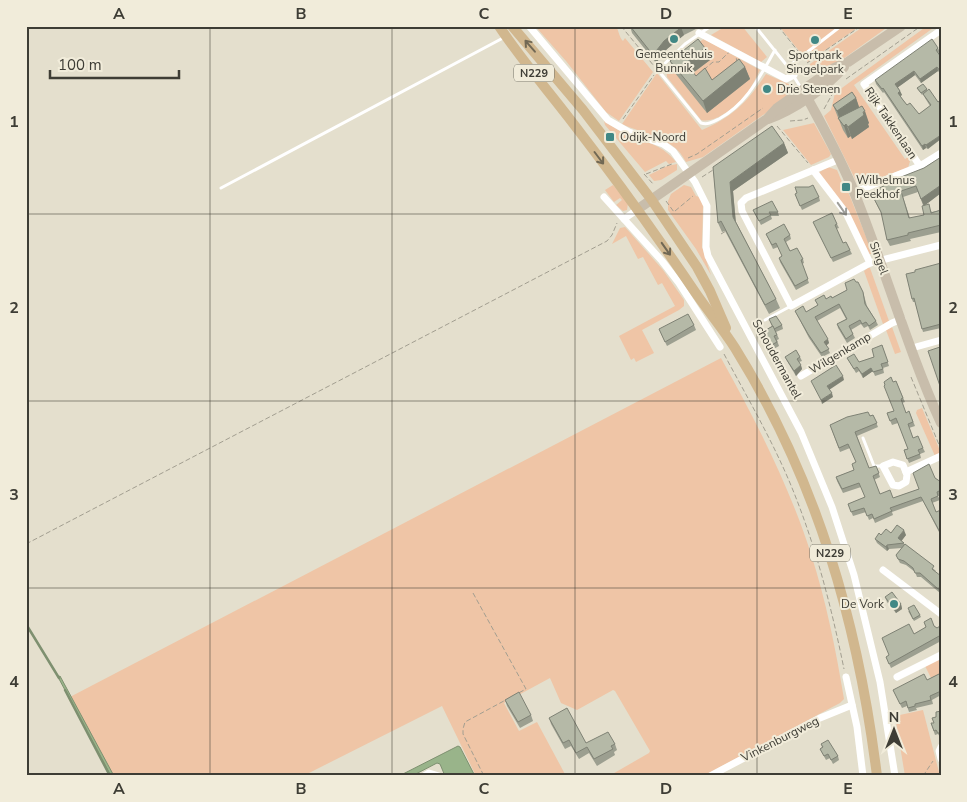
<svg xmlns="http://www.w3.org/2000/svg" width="967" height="802" viewBox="0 0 967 802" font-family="'Nunito Sans',sans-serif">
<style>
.green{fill:#efc5a6}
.water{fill:#99b48a;stroke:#7e9070}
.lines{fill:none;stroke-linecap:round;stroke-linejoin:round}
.stream{stroke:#7e9070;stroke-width:2.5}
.path{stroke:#a29e90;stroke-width:1;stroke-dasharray:5 2.5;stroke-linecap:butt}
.lane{stroke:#fff;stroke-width:3}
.street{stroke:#fff;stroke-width:7}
.secondary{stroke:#c8bdab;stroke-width:10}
.primary{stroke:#d1b78e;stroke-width:10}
.wall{fill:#9c9f90;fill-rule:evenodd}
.shaded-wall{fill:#7f8275}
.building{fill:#b5b9a7;stroke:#7f8275}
.oneway{stroke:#716854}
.oneway2{stroke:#9e9e9a}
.grid{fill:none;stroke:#3e3d35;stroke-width:1;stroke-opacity:0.55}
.poi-dot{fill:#418885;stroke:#f1ecda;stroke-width:2}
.labels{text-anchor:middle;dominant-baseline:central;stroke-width:4;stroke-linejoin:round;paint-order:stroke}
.shield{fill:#f1ecda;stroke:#747266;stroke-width:1}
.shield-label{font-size:11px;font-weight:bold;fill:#3e3d35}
.poi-label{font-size:12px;fill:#3e3d35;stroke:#f1ecda;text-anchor:start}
.street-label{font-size:12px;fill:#3e3d35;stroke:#f1ecda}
.neatline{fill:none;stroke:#3e3d35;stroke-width:2}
.grid-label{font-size:16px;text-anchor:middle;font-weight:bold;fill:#3e3d35}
</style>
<rect width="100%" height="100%" fill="#e4dfcd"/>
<!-- green -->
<g class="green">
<path d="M535 26H616C619 31 619 37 623 41L625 38 653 72 619 121 606 112 566 61Z"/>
<polygon points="726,26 742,26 767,57 761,62 711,35"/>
<polygon points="779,26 860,26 808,62"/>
<polygon points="864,26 889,26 822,74 815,66 810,66 810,64"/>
<polygon points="927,26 936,26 854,85 905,159 910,156 911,158 908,168 858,185 824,116 831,110 835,93"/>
<path d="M704 39 760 70C756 78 751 88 746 95 737 105 716 124 701 120L667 77C663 63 693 45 704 39Z"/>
<path d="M657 73 702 130C734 116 747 102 766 74L800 89 703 157 686 162C673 136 645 135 622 124Z"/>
<path d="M604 121C613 127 622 133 632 137 651 144 662 145 676 162L669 164 666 161 645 172 605 125Z"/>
<polygon points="814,123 831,154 829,157 811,165 783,130"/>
<polygon points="677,164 677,170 661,180 654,181 649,175 667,166"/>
<polygon points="828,167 837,170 842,182 840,184 842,190 847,189 873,254 869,254 818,173"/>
<polygon points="613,185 628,203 627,210 623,211 616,205 622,200 620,198 614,202 605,190"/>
<polygon points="684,185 691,187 696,196 700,197 703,206 702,247 711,275 696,249 668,210 668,201 671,194"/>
<polygon points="625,227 663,270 684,300 684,306 679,310 642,330 654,353 636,362 634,358 631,360 619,336 675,306 662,283 658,285 643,257 638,259 626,236 612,244 620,228"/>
<polygon points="868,268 870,268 889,321 883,324 864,271"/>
<polygon points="892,327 901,352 895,354 886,330"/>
<path d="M721 358C756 421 789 485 811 554 826 601 836 650 844 699L840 703 703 776H609L649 753 650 751 615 691 613 690 577 710 561 703 550 678 504 703 519 731 537 722 566 776H476L442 706 303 776H111L68 698Z"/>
<polygon points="922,408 941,453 935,456 916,413 917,410"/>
<polygon points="941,658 941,673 931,678 925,666"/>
<polygon points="923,710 940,776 905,776 895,716"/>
</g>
<!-- water -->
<g class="water">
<polygon points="60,676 114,776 111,776 58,677"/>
<polygon points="458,746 460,747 475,776 445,776 440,764 437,763 412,776 399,776"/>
</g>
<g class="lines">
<!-- stream -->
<g class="stream">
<polyline points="26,624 59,678"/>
<polyline points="65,690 110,776"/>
</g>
<!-- path -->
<g class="path">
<polyline points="621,26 654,66"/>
<polyline points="778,26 798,51"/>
<polyline points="540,27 547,26"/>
<path d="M734 51C744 72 723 84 709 95L695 77 713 62H719L728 53Z"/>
<polyline points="807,63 861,26"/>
<polyline points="801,71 809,68 814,69"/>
<polyline points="846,79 921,26"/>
<polyline points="824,109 834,91"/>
<polyline points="623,119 654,75"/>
<polyline points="790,121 803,120 808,118"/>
<polyline points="777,126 808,163"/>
<polyline points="688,158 697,154 763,108"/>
<polyline points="644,174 654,185"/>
<polyline points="646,174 672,164"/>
<polyline points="702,177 713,170"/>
<polyline points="666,201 674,212"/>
<polyline points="675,211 693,196"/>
<polyline points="721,234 726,231"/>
<path d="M724 354C747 397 771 438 790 483 815 543 831 605 844 669"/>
<polyline points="911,377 940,447"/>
<polyline points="787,385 794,381"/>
<polyline points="26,544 607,241 612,235 617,223"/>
<polyline points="473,593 526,689 465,722 463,729 463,734 484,776"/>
<polyline points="923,776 933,761"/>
</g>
<!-- lane -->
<g class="lane">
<path d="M711 26 685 44 658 70 701 123C708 125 713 122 719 119 747 104 760 76 775 50"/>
<polyline points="755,26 788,67 801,88"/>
<polyline points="788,67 841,26"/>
<polyline points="221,188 503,38"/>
<polyline points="765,320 791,306"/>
<polyline points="863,438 874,466 883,466"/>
</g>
<!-- street -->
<g class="street">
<polyline points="529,26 608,120 629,132 663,144 673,151 695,182 707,206 706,247 708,256 801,432 832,507 854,575 880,682 895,776"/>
<polyline points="699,33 786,79 794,75"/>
<polyline points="840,159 746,198 741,203 742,211 791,306 870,263 941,245"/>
<polyline points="920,166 864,84 941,30"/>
<polyline points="813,170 846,213 870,263"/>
<polyline points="855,192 920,166 941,153"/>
<polyline points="604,197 662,261 679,283 720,347"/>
<polyline points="624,219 638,209"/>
<polyline points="912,348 941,340"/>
<polyline points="801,376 892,323 902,319"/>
<polygon points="893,462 903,465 907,475 906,482 899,486 893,485 883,466"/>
<polyline points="906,472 941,456"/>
<polyline points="883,570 941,614"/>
<polyline points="846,677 857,727 863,776"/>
<polyline points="897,677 941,655"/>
<polyline points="941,747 939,751 941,759"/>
<polyline points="424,776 429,773 439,776"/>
<polyline points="710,776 820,718 852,705"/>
</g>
<!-- secondary -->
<g class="secondary">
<path d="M803 90C821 124 840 156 854 192 885 268 907 348 941 423"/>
<path d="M768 119C793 110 826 88 844 67"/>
<polyline points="638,209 767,119 777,108 834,68 848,62 901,26"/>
</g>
<!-- primary -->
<g class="primary">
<path d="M499 26C520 58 546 88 569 118 613 175 655 233 695 292 708 311 723 329 735 348 817 480 858 623 877 776"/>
<polyline points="512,26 583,110 651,199 697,267 710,291 726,328"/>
</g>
</g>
<!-- wall -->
<g class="wall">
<polygon points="630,26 700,26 700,27 684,35 667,49 656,63 632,33"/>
<polygon points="705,48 710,60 693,73 696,76 712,80 745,67 750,79 707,113 675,73 670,61"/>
<polygon points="938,48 940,52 938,53 941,57 941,74 938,71 921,83 915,75 898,87 902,95 900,96 907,105 919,114 930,106 925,98 923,94 922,95 917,88 927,89 927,91 938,102 928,149 926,148 923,150 884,92 883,93 876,84 875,80"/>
<polygon points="856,98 859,107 869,123 868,124 869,127 852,139 851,136 848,138 843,130 833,105"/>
<polygon points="784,143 788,153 733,191 736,222 776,299 780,308 769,314 725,231 722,232 718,223 713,167"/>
<path d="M896 179 941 193 925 205 932 212 941 210V232L910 239 911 241 890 246 887 240 882 215 871 193ZM918 192 923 205 924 215 910 218 903 197Z"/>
<polygon points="795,194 819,197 820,201 802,210"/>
<polygon points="753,210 778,212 779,216 771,216 772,219 761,225"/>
<polygon points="813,222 837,224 839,228 836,229 843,243 850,250 852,254 833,262"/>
<polygon points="766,234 790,235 791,239 786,242 790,251 803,259 804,263 802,264 809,283 796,290 780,262 779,258 782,256 778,247 773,249"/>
<polygon points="941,263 941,328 923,332 915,302 913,302 912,299"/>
<polygon points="856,282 863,292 867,306 876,321 878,325 870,330 868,326 864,328 861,324 851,330 855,338 847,343 838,328 837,324 846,319 840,308 817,321 829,343 826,345 830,353 822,357 809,338 795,311 806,312 818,305 815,300 832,298 847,290"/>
<polygon points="769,319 782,325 783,329 776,332 779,339 777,340 779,346 770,351 765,341 767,339 764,331 772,326"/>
<polygon points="694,325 696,330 667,346 659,329"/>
<polygon points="882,345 889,366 883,368 884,373 875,376 873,371 863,378 859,371 856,373 847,358 859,362 874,357"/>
<polygon points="785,357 800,357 802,361 799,362 802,369 796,376 787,361"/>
<polygon points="896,381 905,402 902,403 906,413 909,411 915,426 909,428 913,438 923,448 925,452 920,454 921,458 909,463 904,450 908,449 898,423 892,425 887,413 894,411 893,382"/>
<polygon points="873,415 878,427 857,436 869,468 876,466 880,477 874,480 880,494 893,498 919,489 935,478 941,482 941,495 938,496 940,500 932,503 936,512 941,510 941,536 923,501 892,512 893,515 875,523 873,518 869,520 866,512 853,516 848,504 865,497 861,487 843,493 837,481 836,477 854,470 856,462 850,448 840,452 830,425"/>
<polygon points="891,533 906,535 901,541 936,571 935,571 940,593 921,577 917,577 915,572 906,565 900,563 896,555 902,548 889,549 887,551 877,543 875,539 881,535"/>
<polygon points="885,597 901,604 902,609 896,613 887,602"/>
<polygon points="908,611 920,615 921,617 914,621"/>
<polygon points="924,622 934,626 937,628 941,628 941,641 891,668 886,657 889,655 914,634 926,627"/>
<polygon points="941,673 941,695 932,700 933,704 916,708 917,710 909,712 907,706 902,708 893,690 927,680"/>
<polygon points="505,700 531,715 533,721 520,728 507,706"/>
<polygon points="941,711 941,737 940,737 938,734 935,735 931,723 934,723 936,717"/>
<polygon points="549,718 586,743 615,744 617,750 614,752 615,755 597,766 589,753 579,759 571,746 565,749 551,724"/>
<polygon points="821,744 838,756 839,760 833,764 830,758 826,760 820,749 822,747"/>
</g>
<!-- shaded-wall -->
<g class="shaded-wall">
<polygon points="681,27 684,35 667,49 656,63 653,55 664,41"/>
<polygon points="705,48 710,60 690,75 686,63"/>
<polygon points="745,67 750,79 707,113 703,101"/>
<polygon points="937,67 938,71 921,83 920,79"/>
<polygon points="914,71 915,75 897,88 895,84"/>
<polygon points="900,91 902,95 899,97 898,93"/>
<polygon points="856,98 860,110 841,123 837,111"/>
<polygon points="865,111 869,123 868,124 869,127 852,139 848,127"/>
<polygon points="846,124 851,136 848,138 844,126"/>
<polygon points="941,135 941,139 928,149 926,145"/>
<polygon points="784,143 788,153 733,191 736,226 733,217 730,182"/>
<polygon points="925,144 926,148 923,150 922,146"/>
<polygon points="941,185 941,193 924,206 921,199"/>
<polygon points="828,339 829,343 826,346 824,342"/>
<polygon points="801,365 802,369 796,376 794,371"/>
<polygon points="871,368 873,371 863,378 862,374"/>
<polygon points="843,376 844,380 829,390 827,386"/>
<polygon points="832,393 833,397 822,404 821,400"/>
<polygon points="904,530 906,535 900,543 898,538"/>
<polygon points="887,545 889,549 887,551 886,547"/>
<polygon points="941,586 941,592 940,593 938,589"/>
<polygon points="901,604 902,609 896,613 894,609"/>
</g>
<!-- building -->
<g class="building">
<polygon points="630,26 683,26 664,41 653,55"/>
<polygon points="698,39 705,48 686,63 696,76 705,68 712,80 739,59 745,67 703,101 670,61"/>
<polygon points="932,39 938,48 936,50 941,57 941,72 937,67 920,79 914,71 895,84 900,91 898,93 903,100 907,105 910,103 919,114 931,105 923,94 929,89 938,102 941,100 941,135 926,145 925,144 922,146 883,88 882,89 875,80"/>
<polygon points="923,84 927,89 921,93 917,88"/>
<polygon points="852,92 856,98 837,111 833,105"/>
<polygon points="862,106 865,111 863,112 864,115 848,127 846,124 844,126 838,118"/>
<polygon points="772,126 784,143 730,182 733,217 776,299 765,305 721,221 718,223 713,167"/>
<polygon points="941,157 941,185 921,199 916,186 901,191 909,218 924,215 922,206 929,204 931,213 941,210 941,225 908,233 908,235 887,240 881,212 871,193 896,179 924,168"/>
<polygon points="813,185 819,197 800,206 795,194 797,193 795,187 809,187"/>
<polygon points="772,201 778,212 769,212 771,215 759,221 753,210"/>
<polygon points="832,213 837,224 835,225 843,243 846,242 850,250 831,258 813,222"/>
<polygon points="784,224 790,235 784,239 790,251 797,248 803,259 801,260 808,279 795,286 779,258 782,256 776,243 772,245 766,234"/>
<polygon points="941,263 941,324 922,329 914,298 912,299 906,274 915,272 915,270"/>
<polygon points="854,279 856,282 858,282 863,292 865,304 876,321 869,326 866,322 862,324 860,320 849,326 853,334 846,339 837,324 847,319 839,304 815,317 828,339 824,342 829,349 821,353 808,334 795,311 803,306 806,312 818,305 815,300 824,295 826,299 831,296 832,298 847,290 845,283"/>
<polygon points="688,314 694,325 665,342 659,329"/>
<polygon points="776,316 782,325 774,329 769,319"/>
<polygon points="773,326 777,335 774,336 777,342 768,347 765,341 768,339 764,331"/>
<polygon points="882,345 888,362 881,364 883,369 873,372 871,368 862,374 857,367 854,369 847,358 854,354 859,362 874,357 872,349"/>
<polygon points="940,347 941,350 941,389 928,351"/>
<polygon points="796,350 800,357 797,359 801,365 794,371 785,357"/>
<polygon points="836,365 843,376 827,386 832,393 821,400 811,381"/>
<polygon points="891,377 893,382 896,381 903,398 901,399 906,413 909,411 913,422 908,424 913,438 918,436 923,448 918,450 920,454 907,459 904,450 908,449 896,418 890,421 887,413 894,411 884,386 885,385 884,382"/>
<polygon points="868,412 870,416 873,415 877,423 855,432 869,468 876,466 879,473 873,476 880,494 890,490 893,498 919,489 913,473 929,464 935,478 941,482 940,484 941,487 941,490 937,492 938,496 931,499 936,512 941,510 941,534 921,497 890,508 892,511 874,519 872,514 867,516 864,508 851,512 848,504 865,497 859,483 842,489 836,477 854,470 852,464 856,462 848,444 839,448 830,425 847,417"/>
<polygon points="897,525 904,530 898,538 904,543 887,545 886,547 875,539 879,533 881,535 886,529 891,533"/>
<polygon points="905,544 934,566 932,569 941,576 941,586 938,589 920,573 915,573 913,568 904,561 898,559 896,555"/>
<polygon points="892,592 901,604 894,609 885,597"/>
<polygon points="914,605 920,615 913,619 908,608"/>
<polygon points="931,618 934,626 937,628 940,626 941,635 889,664 886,657 889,655 882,638 909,624 914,634 926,627 924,622"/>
<polygon points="941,673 941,691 930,696 931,700 915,704 915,706 908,708 906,701 900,704 893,690 924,674 927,680"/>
<polygon points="519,692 531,715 518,722 505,700"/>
<polygon points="567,708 586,743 608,732 615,744 611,746 613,749 594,759 587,747 576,753 569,740 563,743 549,718"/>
<polygon points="941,711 941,733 938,733 936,730 934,731 931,723 934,723 932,718 936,717 936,712"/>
<polygon points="828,740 838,756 831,760 828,754 824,756 820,749 823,747 821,744"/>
</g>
<!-- one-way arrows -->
<defs><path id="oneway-shaft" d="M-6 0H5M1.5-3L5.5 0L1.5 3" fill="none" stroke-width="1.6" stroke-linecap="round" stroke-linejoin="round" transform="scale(1.25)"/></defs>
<g class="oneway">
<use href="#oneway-shaft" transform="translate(530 46) rotate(-131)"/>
<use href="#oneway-shaft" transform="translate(599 158) rotate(53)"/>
<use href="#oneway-shaft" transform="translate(666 249) rotate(55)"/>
</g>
<use class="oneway2" href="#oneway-shaft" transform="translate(842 209) rotate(55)"/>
<!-- grid -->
<path class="grid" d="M210 26V776M392 26V776M575 26V776M757 26V776M26 214H941M26 401H941M26 588H941"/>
<!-- markers -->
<g class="poi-dot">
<circle cx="674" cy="39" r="5"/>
<circle cx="815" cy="40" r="5"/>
<circle cx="767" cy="89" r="5"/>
<rect x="605" y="132" width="10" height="10" rx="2.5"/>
<rect x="841" y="182" width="10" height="10" rx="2.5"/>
<circle cx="894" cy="604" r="5"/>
</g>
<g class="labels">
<!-- shield labels -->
<g class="shield">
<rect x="514" y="64.5" width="40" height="17" rx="4"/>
<rect x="810" y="544.5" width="40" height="17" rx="4"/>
</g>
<g class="shield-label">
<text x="534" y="73">N229</text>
<text x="830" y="553">N229</text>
</g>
<!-- poi labels -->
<g class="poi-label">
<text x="674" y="54" text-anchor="middle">Gemeentehuis<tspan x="674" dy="14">Bunnik</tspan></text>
<text x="815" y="55" text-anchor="middle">Sportpark<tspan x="815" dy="14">Singelpark</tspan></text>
<text x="777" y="89">Drie Stenen</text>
<text x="620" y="137">Odijk-Noord</text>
<text x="856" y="180">Wilhelmus<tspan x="856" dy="14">Peekhof</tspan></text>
<text x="884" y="604" text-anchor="end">De Vork</text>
</g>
<!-- street labels -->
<g class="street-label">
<text transform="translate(891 123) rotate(56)">Rijk Takkenlaan</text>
<text transform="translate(879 258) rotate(70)">Singel</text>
<text transform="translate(840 353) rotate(-31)">Wilgenkamp</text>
<text transform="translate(777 359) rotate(61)">Schoudermantel</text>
<text transform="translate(780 739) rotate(-27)">Vinkenburgweg</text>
</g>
</g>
<!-- border -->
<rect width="967" height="802" fill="none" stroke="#f1ecda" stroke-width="55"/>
<!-- north arrow -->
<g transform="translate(894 730)" stroke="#f1ecda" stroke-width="4" paint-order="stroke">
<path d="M0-4L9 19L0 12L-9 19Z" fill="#3e3d35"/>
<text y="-8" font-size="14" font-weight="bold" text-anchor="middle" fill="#3e3d35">N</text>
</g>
<!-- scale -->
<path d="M50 70v8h129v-8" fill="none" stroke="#3e3d35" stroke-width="2.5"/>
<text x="58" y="70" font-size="15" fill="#3e3d35" stroke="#f1ecda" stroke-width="4" paint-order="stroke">100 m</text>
<rect x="28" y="28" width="912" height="746" class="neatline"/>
<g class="grid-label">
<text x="119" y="19">A</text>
<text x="301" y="19">B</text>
<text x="484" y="19">C</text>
<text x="666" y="19">D</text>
<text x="848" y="19">E</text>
<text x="14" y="127">1</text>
<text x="953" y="127">1</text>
<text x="14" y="313">2</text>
<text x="953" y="313">2</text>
<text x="14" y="500">3</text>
<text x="953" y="500">3</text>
<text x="14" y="687">4</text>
<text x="953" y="687">4</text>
<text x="119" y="794">A</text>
<text x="301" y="794">B</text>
<text x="484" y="794">C</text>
<text x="666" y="794">D</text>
<text x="848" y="794">E</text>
</g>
</svg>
